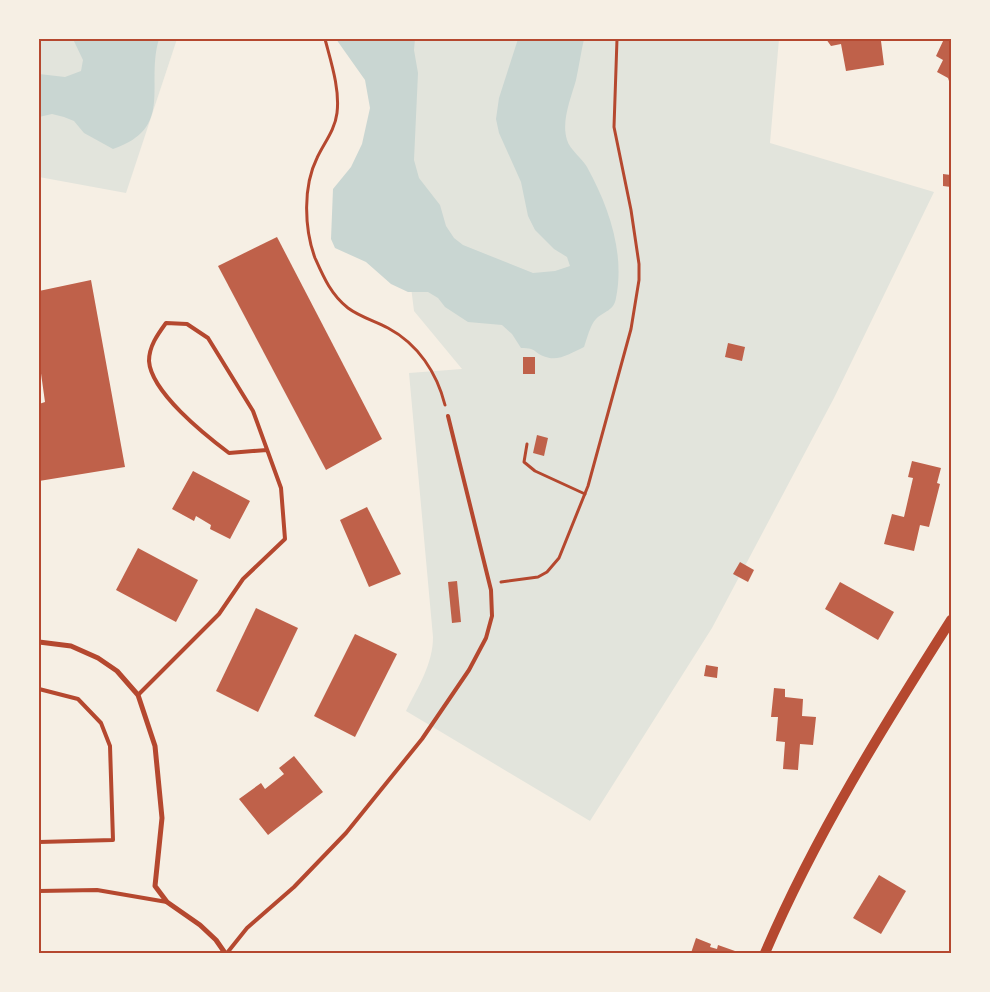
<svg xmlns="http://www.w3.org/2000/svg" width="990" height="992" viewBox="0 0 990 992" font-family="Cabin,sans-serif">
<style>
.green{fill:#e2e4dc}
.water{fill:#c9d6d2}
.building{fill:#bf614a}
.lines{fill:none;stroke-linecap:round;stroke-linejoin:round}
.path{stroke:#b5482f;stroke-width:3}
.service{stroke:#b5482f;stroke-width:4}
.minor{stroke:#b5482f;stroke-width:5}
.secondary{stroke:#b5482f;stroke-width:10}
.neatline{fill:none;stroke:#b5482f;stroke-width:2}
</style>
<rect width="100%" height="100%" fill="#f6efe4"/>
<!-- green -->
<g class="green">
<polygon points="39,39 177,39 126,193 39,177"/>
<path d="M380 39H779L770 143 934 192 834 398 712 628 590 821 406 711C418 687 433 664 433 637L409 373 462 369 414 311Z"/>
</g>
<!-- water -->
<g class="water">
<path d="M73 39H159C145 85 175 128 113 149L84 133 74 121 64 117 52 114 39 117V74L65 77 81 71 83 60Z"/>
<path d="M336 39H415L414 50 418 73 414 160 419 178 440 205 446 226 454 238 463 245 533 273 555 271 570 266 567 257 554 249 535 230 528 216 521 182 499 133 496 119 499 98 518 39H584C581 52 579 66 576 80 571 98 561 121 567 140 570 150 582 158 587 167 609 207 625 253 616 298 614 311 604 311 596 319 590 325 587 339 584 347 573 352 558 362 546 357 533 353 538 348 521 348L512 334 502 325 468 322 445 307 438 298 428 292H408L391 284 366 262 335 248 331 239 333 189 351 167 362 144 370 108 365 80Z"/>
</g>
<!-- building -->
<g class="building">
<polygon points="826,39 881,41 884,65 846,71 841,44 831,46"/>
<polygon points="944,39 951,39 951,87 948,78 937,72 943,60 936,56"/>
<polygon points="943,174 951,175 951,187 943,186"/>
<polygon points="277,237 382,439 326,470 218,266"/>
<polygon points="91,280 125,467 39,481 39,404 45,402 39,359 39,291"/>
<polygon points="728,343 745,347 742,361 725,357"/>
<rect x="523" y="357" width="12" height="17"/>
<polygon points="537,435 548,438 544,456 533,453"/>
<polygon points="912,461 941,468 937,483 940,484 929,527 920,525 914,551 884,544 892,514 904,517 913,478 908,477"/>
<polygon points="193,471 250,501 230,539 210,529 211,525 196,516 194,521 172,509"/>
<polygon points="367,507 401,574 369,587 340,520"/>
<polygon points="138,548 198,580 176,622 116,590"/>
<polygon points="740,562 754,570 748,582 733,574"/>
<polygon points="457,581 461,622 452,623 448,582"/>
<polygon points="840,582 894,612 878,640 825,609"/>
<polygon points="256,608 298,628 258,712 216,691"/>
<polygon points="355,634 397,654 355,737 314,716"/>
<polygon points="706,665 718,667 717,678 704,676"/>
<polygon points="774,688 785,689 785,697 803,699 802,716 816,717 813,745 800,744 798,770 783,769 785,742 776,741 778,717 771,717"/>
<polygon points="294,756 323,792 268,835 239,799 261,783 265,789 284,774 279,768"/>
<polygon points="879,875 906,891 881,934 853,918"/>
<polygon points="696,938 711,944 710,947 717,949 718,945 735,951 734,953 691,953"/>
</g>
<g class="lines">
<!-- path -->
<g class="path">
<path d="M325 39C331 62 340 89 337 113 335 130 324 143 317 158 303 186 304 228 315 258 323 276 331 295 348 308 360 317 375 321 388 328 418 344 437 373 445 405"/>
<polyline points="527,444 524,462 535,471 585,494"/>
<polyline points="501,582 538,577 547,572 559,558 588,486 631,329 639,280 639,264 631,210 614,127 617,39"/>
</g>
<!-- service -->
<g class="service">
<polyline points="39,689 78,699 101,723 110,746 113,840 39,842"/>
<path d="M138 695 219 614 243 579 285 539 281 488 253 411 208 338 187 324 166 323C158 334 149 346 149 361 151 392 205 435 229 453L267 450"/>
<polyline points="39,891 97,890 167,902"/>
<polyline points="227,953 247,928 294,887 346,833 422,739 469,670 486,638 492,616 491,590 448,416"/>
</g>
<!-- minor -->
<polyline class="minor" points="39,642 71,646 98,658 117,671 138,695 155,746 162,818 155,886 167,902 200,925 216,940 225,953"/>
<!-- secondary -->
<path class="secondary" d="M765 953C815 836 883 727 951 620"/>
</g>
<!-- border -->
<rect width="990" height="992" fill="none" stroke="#f6efe4" stroke-width="80"/>
<rect x="40" y="40" width="910" height="912" class="neatline"/>
</svg>
